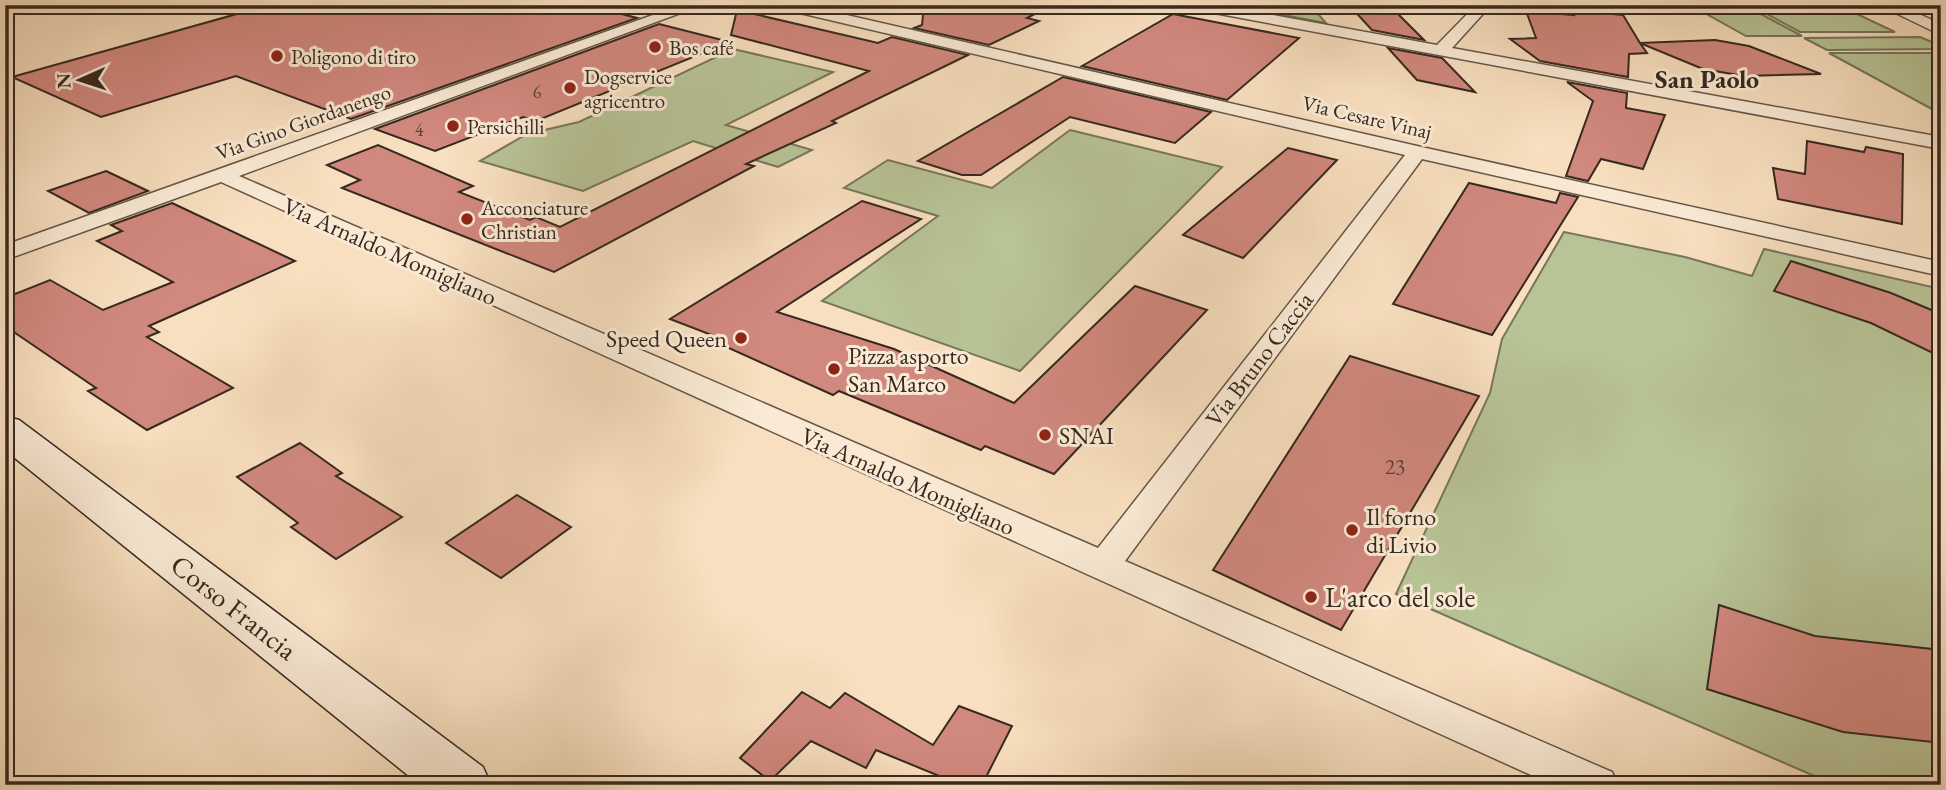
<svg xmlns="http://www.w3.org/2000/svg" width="1946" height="790" viewBox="0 0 1946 790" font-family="'EB Garamond',serif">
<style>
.green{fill:#b8c396;stroke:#77765b;stroke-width:2}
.building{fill:#d1887e;stroke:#362920;stroke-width:2}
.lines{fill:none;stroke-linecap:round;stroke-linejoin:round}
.street-casing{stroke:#665648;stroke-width:3}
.secondary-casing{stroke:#362920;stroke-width:3}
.street{fill:#faead5;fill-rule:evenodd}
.secondary{fill:#faead5;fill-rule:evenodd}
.poi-dot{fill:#8f2418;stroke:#faead5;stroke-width:2.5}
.labels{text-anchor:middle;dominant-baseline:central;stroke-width:6;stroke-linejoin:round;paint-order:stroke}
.far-number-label{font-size:18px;fill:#5d4138}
.far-poi-label{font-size:21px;fill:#362920;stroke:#faead5;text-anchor:start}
.far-street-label{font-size:21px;fill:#362920;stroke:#faead5}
.number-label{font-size:21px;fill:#5d4138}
.street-label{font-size:24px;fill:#362920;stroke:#faead5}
.poi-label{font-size:24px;fill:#362920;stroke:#faead5;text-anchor:start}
.far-district-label{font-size:26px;font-weight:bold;fill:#362920;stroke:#faead5}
.near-poi-label{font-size:28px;fill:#362920;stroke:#faead5;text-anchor:start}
.near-street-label{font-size:28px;fill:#362920;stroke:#faead5}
</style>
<rect width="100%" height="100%" fill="#f8dfbf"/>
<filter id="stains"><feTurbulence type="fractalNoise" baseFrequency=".00286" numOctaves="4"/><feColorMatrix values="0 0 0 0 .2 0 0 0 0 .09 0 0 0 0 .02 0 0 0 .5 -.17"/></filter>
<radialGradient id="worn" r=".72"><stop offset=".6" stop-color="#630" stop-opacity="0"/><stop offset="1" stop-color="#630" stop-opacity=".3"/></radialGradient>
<!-- green -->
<g class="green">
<polygon points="1229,5 1310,5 1326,23"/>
<polygon points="1744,5 1802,36 1746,36 1692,6"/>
<polygon points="1765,13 1855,13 1895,32 1800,32"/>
<polygon points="1920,37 1941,46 1941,49 1827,50 1804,38"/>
<polygon points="733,49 833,72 726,125 812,150 778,167 693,141 583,191 480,161 527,134 579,122"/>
<polygon points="1829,53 1941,53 1941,114"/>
<polygon points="1070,130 1222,167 1020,371 822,301 938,216 844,188 888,160 992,188"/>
<polygon points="1564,232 1685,257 1752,276 1764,249 1941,289 1941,785 1835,785 1396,594 1490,393 1502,339"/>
</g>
<!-- building -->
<g class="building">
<polygon points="269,5 587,5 637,18 351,119 236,76 101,117 12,77"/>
<polygon points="924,5 1052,5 1027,18 1039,21 989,45 914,28 922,25"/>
<polygon points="1349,5 1389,5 1424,40 1372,30"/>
<polygon points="737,10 878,43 892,37 968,55 832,121 836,123 746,164 754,166 554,272 342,188 360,180 327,165 378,145 473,186 459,192 530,220 536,217 560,227 869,71 731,35"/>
<polygon points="1572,10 1623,15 1640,43 1715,40 1749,46 1821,74 1744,76 1703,69 1640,43 1647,53 1629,54 1628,77 1540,61 1510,39 1536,38 1526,11 1574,15"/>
<polygon points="1173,14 1220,23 1299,38 1227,100 1082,66"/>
<polygon points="659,24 730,42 536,121 523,117 435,151 375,129"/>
<polygon points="1388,48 1442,58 1475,92 1417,80"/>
<polygon points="1063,77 1211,112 1175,143 1070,117 981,175 962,175 918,161"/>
<polygon points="1567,82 1627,93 1626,108 1665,115 1643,169 1601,159 1588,181 1566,176 1593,101"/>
<polygon points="1807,141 1864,152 1866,147 1903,154 1902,224 1778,199 1773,168 1805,174"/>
<polygon points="1288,148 1337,160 1243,258 1183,235"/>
<polygon points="106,171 148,191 89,213 48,191"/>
<polygon points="1469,183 1556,203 1560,193 1578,197 1492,335 1393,304"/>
<polygon points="862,201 921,219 777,312 894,349 1014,403 1135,286 1207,310 1054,474 985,446 981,450 839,391 833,395 711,340 717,337 670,319"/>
<polygon points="172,203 295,261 149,326 159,332 147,337 233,388 147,430 88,391 96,388 5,326 5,298 50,280 103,310 173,282 97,241 122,231 111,225"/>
<polygon points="1791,261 1891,293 1941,314 1941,357 1871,323 1774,291"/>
<polygon points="1350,356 1479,396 1341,630 1213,570"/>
<polygon points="300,443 342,473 336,476 402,517 336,559 291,527 298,523 237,477"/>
<polygon points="517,495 571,527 501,578 446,543"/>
<polygon points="1719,605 1815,636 1941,650 1941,743 1843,732 1707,689"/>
<polygon points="802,692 830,708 845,693 933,745 959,706 1012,726 982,785 961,785 876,750 866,768 811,741 770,781 740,758"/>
</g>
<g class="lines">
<defs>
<g id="street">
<polygon points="681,5 702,5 239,176 1098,548 1405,155 783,9 776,5 803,5 1417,146 1941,262 1941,276 1422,159 1125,561 1612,772 1618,785 1553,785 221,182 5,260 5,245"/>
<polygon points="1186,5 1218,5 1437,45 1476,5 1491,5 1452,48 1941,137 1941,149 1193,9"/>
<polygon points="1879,5 1899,5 1941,24 1941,35"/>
</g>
<polygon id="secondary" points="5,416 19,420 483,767 491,785 420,785 5,450"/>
</defs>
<!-- street casing -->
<use href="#street" class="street-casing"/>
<!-- secondary casing -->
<use href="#secondary" class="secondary-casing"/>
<!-- street -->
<use href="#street" class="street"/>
<!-- secondary -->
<use href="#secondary" class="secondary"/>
</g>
<!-- markers -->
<g class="poi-dot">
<circle cx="655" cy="47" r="7"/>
<circle cx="277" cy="56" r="7"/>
<circle cx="570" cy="88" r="7"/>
<circle cx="453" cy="126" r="7"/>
<circle cx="467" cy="219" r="7"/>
<circle cx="741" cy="338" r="7"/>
<circle cx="834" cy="369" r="7"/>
<circle cx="1045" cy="435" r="7"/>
<circle cx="1352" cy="530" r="7"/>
<circle cx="1311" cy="597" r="7"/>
</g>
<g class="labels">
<!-- far-number labels -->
<g class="far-number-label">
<text x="537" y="91">6</text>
<text x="419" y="129">4</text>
</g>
<!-- far-poi labels -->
<g class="far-poi-label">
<text x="669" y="47">Bos café</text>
<text x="291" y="56">Poligono di tiro</text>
<text x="584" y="76">Dogservice<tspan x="584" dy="24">agricentro</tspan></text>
<text x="467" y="126">Persichilli</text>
<text x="481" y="207">Acconciature<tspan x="481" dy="24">Christian</tspan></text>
</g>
<!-- far-street labels -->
<g class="far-street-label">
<text transform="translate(1367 117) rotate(13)">Via Cesare Vinaj</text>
<text transform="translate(303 122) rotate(-20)">Via Gino Giordanengo</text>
</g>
<!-- number labels -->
<g class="number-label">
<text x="1395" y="466">23</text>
</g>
<!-- street labels -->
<g class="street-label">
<text transform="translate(390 251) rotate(24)">Via Arnaldo Momigliano</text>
<text transform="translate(1259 359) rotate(-53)">Via Bruno Caccia</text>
<text transform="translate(908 481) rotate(24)">Via Arnaldo Momigliano</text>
</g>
<!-- poi labels -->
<g class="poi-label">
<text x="727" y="338" text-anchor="end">Speed Queen</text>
<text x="848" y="355">Pizza asporto<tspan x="848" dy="28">San Marco</tspan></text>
<text x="1059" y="435">SNAI</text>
<text x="1366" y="516">Il forno<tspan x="1366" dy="28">di Livio</tspan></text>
</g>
<!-- far-district labels -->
<g class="far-district-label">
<text x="1707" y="79">San Paolo</text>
</g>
<!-- near-poi labels -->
<g class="near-poi-label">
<text x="1325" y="597">L'arco del sole</text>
</g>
<!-- near-street labels -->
<g class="near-street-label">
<text transform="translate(234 607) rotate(38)">Corso Francia</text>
</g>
</g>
<!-- margin -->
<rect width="1946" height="790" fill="none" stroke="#f8dfbf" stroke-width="28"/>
<rect x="7" y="7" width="1932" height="776" fill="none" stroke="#362920" stroke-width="3.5"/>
<rect x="14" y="14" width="1918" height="762" fill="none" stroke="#362920" stroke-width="2"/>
<!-- north arrow -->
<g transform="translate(80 80) rotate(267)" stroke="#faead5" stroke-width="5" paint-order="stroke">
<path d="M0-5L12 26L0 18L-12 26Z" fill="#362920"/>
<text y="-10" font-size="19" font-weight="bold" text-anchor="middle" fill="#362920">N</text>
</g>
<rect width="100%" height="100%" filter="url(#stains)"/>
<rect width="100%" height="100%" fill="url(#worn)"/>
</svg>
